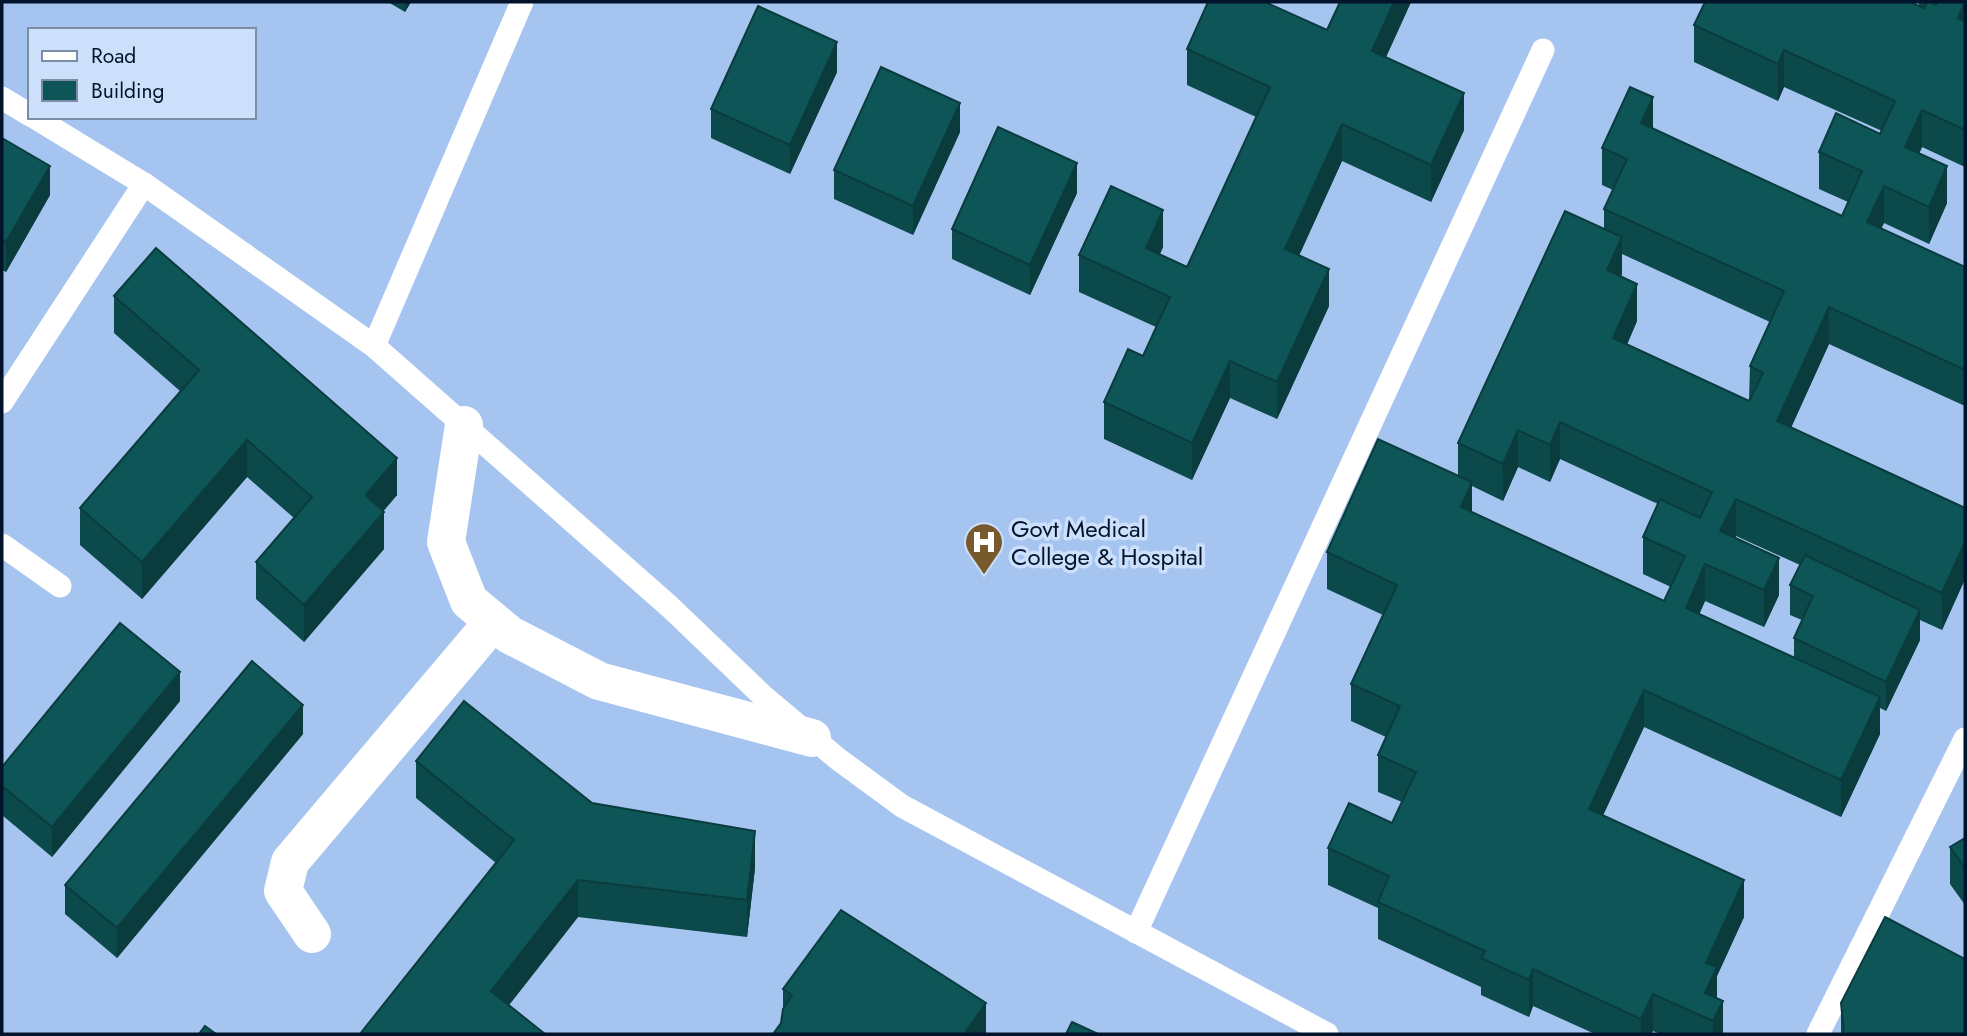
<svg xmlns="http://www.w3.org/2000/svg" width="1967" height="1036" viewBox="0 0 1967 1036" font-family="Jost,sans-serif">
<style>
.built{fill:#a6c4f0;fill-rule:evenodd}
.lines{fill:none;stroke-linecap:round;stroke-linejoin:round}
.lane{stroke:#fff;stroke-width:23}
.street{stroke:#fff;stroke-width:38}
.wall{fill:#0c494b;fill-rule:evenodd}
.shaded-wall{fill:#0a3c3d}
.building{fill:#0e5557;stroke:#0a3c3d;stroke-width:2}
.labels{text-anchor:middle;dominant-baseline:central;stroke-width:7;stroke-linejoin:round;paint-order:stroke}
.poi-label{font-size:24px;fill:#04132c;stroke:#ccdffb;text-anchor:start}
</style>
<rect width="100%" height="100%" fill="#b6d2fb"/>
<!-- built -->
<path class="built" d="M2 2H1965V1034H2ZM30 30H254V117H30Z"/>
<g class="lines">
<!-- lane -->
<g class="lane">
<polyline points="2,98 30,115"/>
<polyline points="34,117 144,184 374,346 670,607 763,696 838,759 902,806 1327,1034"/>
<polyline points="374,346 522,2"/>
<polyline points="2,402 144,184"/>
<polyline points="2,545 60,586"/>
<polyline points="1136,932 1543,50"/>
<polyline points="1818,1034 1965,739"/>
</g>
<!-- street -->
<g class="street">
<polyline points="464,425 446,542 469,601 510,635 599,681 812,738"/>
<polyline points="312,934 283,891 290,862 493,622"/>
</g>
</g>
<!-- wall -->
<g class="wall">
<polygon points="388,2 411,2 405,12"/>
<polygon points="1411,2 1386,57 1464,130 1431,202 1342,161 1299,256 1329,306 1277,419 1230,398 1192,480 1104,439 1104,402 1143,356 1156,327 1079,292 1079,255 1163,247 1160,254 1187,267 1256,117 1187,85 1187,49 1327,30"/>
<path d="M1919 2H1965V167L1922 147 1919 154 1947 203 1929 244 1884 223 1881 228 1965 267V406L1829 344 1791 428 1965 508V579L1942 630 1920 620V640L1886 711 1880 708V734L1841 817 1644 727 1603 815 1744 917 1717 976V998L1723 1034H1660L1653 1031 1651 1034H1595L1533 1006 1529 1017 1481 995V987L1378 939V908L1328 885V848L1392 823 1402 802 1378 792V755L1386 737 1351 721V684L1383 615 1327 589V552L1458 475V443L1604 229V209L1613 190 1602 185V148L1653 129 1842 216 1848 202 1819 189V152L1880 134 1882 131 1784 87 1778 101 1694 62V25L1919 6ZM1622 254 1770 322 1750 366 1749 401 1627 345 1637 321 1621 276 1622 274ZM1560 459 1658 504 1643 537V574L1671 587 1664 601 1472 512V486L1503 501 1518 467 1550 482ZM1736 536 1800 565 1790 585V615L1802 620 1794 638V657L1699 614 1705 601 1764 627 1779 595 1735 538Z"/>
<polygon points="837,72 790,174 711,138 711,109"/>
<polygon points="960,132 913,235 834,199 834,170"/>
<polygon points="2,138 50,195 6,272 2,270"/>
<polygon points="1077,193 1030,295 952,259 952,229"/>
<polygon points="114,296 397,495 383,511 384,549 304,642 256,599 256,562 294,518 247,477 142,599 80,545 80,508 180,391 114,333"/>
<polygon points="180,701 52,857 2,815 2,767"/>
<polygon points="303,734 117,958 65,914 65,885"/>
<polygon points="416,761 592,803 755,868 747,937 578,917 509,1005 360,1034 496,863 416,798"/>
<polygon points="1965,838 1965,905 1950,884 1950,847"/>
<polygon points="783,989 986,1034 781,1023 783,1008"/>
<polygon points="1841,1003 1965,1034 1841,1034"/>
</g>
<!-- shaded-wall -->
<g class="shaded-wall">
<polygon points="405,2 411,2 405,12"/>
<polygon points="1394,2 1411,2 1372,88 1372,51"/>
<polygon points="1965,2 1965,39 1958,18"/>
<polygon points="837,42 837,72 790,174 790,145"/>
<polygon points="1784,50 1784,87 1778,101 1778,64"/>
<polygon points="1464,93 1464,130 1431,202 1431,165"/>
<polygon points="1653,97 1653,133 1641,123"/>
<polygon points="960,103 960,132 913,235 913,206"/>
<polygon points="1922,110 1922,147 1905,184 1905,147"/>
<polygon points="1342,124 1342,161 1285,286 1285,249"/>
<polygon points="1077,163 1077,193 1030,295 1030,265"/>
<polygon points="50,166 50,195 6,272 6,242"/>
<polygon points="1947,166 1947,203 1929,244 1929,207"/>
<polygon points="1884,186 1884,223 1867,259 1867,222"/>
<polygon points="1163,210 1163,247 1146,285 1146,248"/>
<polygon points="1622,237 1622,274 1607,307 1607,270"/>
<polygon points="1329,269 1329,306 1277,419 1277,382"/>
<polygon points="1637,284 1637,321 1613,375 1613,338"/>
<polygon points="1829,307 1829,344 1777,458 1777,421"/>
<polygon points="1230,361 1230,398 1192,480 1192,443"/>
<polygon points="1560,422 1560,459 1550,482 1550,445"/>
<polygon points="1518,430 1518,467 1503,501 1503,464"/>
<polygon points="247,440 247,477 142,599 142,562"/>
<polygon points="397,458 397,495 366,532 366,495"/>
<polygon points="1472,482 1472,519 1461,507"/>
<polygon points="1736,499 1736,536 1720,568 1720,531"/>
<polygon points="384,512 384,549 304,642 304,605"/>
<polygon points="1965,542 1965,579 1942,630 1942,593"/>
<polygon points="1779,558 1779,595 1764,627 1764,590"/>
<polygon points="1705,564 1705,601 1686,645 1686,608"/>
<polygon points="1920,610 1920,640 1886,711 1886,682"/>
<polygon points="180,672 180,701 52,857 52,827"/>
<polygon points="1644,690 1644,727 1589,846 1589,809"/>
<polygon points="1880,697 1880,734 1841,817 1841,780"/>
<polygon points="303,705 303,734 117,958 117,928"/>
<polygon points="755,831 755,868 747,937 747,900"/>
<polygon points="578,880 578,917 491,1028 491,991"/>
<polygon points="1744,880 1744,917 1717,976 1717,1004 1705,1018 1706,963"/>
<polygon points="1533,969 1533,1006 1529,1017 1529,980"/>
<polygon points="1653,994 1653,1031 1651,1034 1641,1034 1641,1019"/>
<polygon points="1723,1001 1723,1034 1713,1034 1713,1021"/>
<polygon points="986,1003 986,1034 964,1034"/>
</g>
<!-- building -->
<g class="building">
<polygon points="1208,2 1265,2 1327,30 1340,2 1394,2 1372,51 1464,93 1431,165 1342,124 1285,249 1329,269 1277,382 1230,361 1192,443 1104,402 1128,349 1143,356 1170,297 1079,255 1111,186 1163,210 1146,248 1187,267 1270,87 1187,49"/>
<polygon points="1705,2 1910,2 1924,8 1927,2 1930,2 1936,5 1937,2 1965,2 1958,18 1965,21 1965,130 1922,110 1905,147 1947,166 1929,207 1884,186 1867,222 1965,267 1965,370 1829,307 1777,421 1965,508 1965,542 1942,593 1736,499 1720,531 1779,558 1764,590 1705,564 1686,608 1880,697 1841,780 1644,690 1589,809 1744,880 1706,963 1717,967 1705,993 1723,1001 1713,1021 1653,994 1641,1019 1533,969 1529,980 1481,958 1485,951 1378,902 1389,876 1328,848 1349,803 1392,823 1416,772 1378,755 1400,706 1351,684 1397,585 1327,552 1378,439 1472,482 1461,507 1664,601 1685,556 1643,537 1660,499 1700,518 1712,492 1560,422 1550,445 1518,430 1503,464 1458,443 1565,211 1622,237 1607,270 1637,284 1613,338 1749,401 1763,373 1750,366 1784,291 1604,209 1627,159 1602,148 1630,87 1653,97 1641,123 1842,216 1862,171 1819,152 1836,113 1880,134 1895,101 1784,50 1778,64 1694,25"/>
<polygon points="758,6 837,42 790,145 711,109"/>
<polygon points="881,67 960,103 913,206 834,170"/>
<polygon points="998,127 1077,163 1030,265 952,229"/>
<polygon points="2,138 50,166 6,242 2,240"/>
<polygon points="156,248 397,458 366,495 384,512 304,605 256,562 312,497 247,440 142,562 80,508 199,370 114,296"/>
<polygon points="1805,555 1920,610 1886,682 1794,638 1813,596 1790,585"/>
<polygon points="120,623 180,672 52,827 2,786 2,767"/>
<polygon points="252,661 303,705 117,928 65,885"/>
<polygon points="464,701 592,803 755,831 747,900 578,880 491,991 545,1034 360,1034 514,840 416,761"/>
<polygon points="1965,838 1965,868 1950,847"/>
<polygon points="841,910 986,1003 964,1034 773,1034 781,1023 783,1009 792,995 783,989"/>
<polygon points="1885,917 1965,959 1965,1034 1844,1034 1841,1003"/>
<polygon points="1072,1022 1098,1034 1066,1034"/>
<polygon points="205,1026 216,1034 199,1034"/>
</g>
<!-- icons -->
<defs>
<symbol id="hospital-pin" viewBox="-11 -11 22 30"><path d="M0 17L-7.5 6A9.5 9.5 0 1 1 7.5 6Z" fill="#765a2d" stroke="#ccdffb"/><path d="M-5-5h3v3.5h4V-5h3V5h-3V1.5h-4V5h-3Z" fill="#fff"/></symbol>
</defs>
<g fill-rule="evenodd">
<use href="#hospital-pin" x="962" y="520" width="44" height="60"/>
</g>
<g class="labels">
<!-- poi labels -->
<g class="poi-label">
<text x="1011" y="528">Govt Medical<tspan x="1011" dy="28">College &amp; Hospital</tspan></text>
</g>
</g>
<!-- border -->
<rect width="1967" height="1036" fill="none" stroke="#04132c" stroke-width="7"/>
<!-- legend -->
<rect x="28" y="28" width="228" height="91" fill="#ccdffb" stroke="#7c8da8" stroke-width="2"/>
<rect x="42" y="51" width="35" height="10" fill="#ffffff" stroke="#7c8da8" stroke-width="2"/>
<text x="91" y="63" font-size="21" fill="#04132c">Road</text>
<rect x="42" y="80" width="35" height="21" fill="#0e5557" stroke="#7c8da8" stroke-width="2"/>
<text x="91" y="98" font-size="21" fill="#04132c">Building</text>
</svg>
